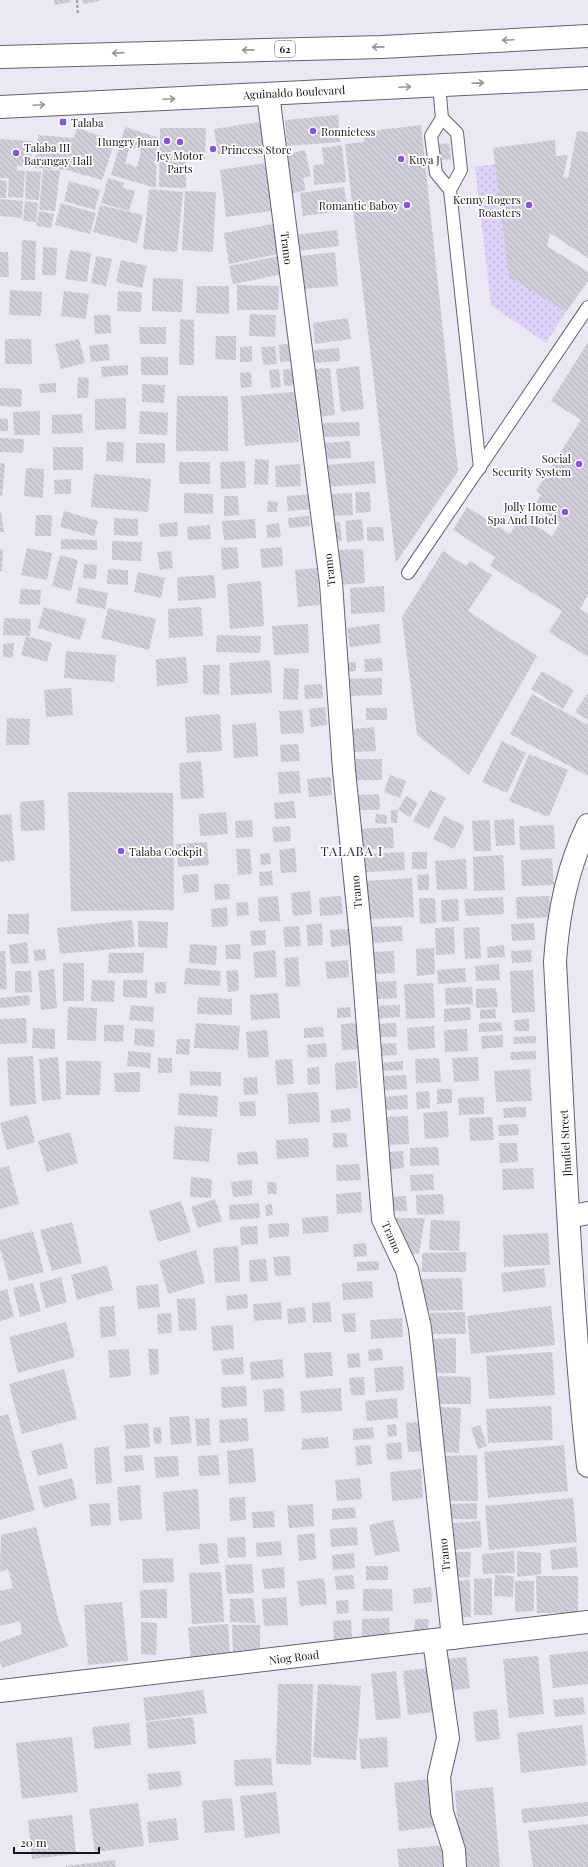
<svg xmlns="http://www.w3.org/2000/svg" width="588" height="1867" viewBox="0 0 588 1867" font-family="'Playfair Display',serif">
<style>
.garden{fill:url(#garden-dots)}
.building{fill:url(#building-back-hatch);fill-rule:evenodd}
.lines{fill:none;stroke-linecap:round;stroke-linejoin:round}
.lane-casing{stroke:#65626e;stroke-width:14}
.street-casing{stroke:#65626e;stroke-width:24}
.secondary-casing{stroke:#65626e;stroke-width:24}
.highway-casing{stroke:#65626e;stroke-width:24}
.path{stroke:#a7a4af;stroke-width:2.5;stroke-dasharray:3 2;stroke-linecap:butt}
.lane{stroke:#fff;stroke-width:12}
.street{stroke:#fff;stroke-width:22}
.secondary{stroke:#fff;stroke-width:22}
.highway{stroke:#fff;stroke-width:22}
.oneway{stroke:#969698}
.poi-dot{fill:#8657d0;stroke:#fff;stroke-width:1.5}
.labels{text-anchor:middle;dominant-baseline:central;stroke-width:3.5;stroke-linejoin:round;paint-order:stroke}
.shield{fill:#fff;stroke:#5c5b5e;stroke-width:1}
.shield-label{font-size:10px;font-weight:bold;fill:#161519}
.street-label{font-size:11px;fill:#161519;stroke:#fff}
.poi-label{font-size:11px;fill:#161519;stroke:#fff;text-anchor:start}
.quarter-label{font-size:13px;letter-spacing:1px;fill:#2e2b36;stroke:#fff}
</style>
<defs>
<pattern id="garden-dots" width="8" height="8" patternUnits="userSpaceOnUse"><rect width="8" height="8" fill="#dcd1f8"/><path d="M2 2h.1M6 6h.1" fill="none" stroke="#bcb3d4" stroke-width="1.8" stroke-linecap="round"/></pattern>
<pattern id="building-back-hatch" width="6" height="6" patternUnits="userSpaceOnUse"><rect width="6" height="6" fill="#d1cddb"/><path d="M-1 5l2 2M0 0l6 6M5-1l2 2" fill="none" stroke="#b3afbb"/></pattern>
</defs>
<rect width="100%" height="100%" fill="#ebe7f5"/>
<!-- garden -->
<polygon class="garden" points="496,164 510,277 566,312 546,343 491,305 475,167"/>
<!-- building -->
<g class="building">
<polygon points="54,0 71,0 71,2 55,5"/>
<polygon points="82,0 100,0 100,1 83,4"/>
<polygon points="338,115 340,142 287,146 285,120"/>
<polygon points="266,121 270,147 218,154 214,129"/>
<polygon points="421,125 458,471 396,563 345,144 364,142 363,132"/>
<path d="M125 127 157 137 156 188 111 175ZM130 147 141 151 137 167 125 163Z"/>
<polygon points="77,128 115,141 102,180 67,170 35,168 38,135 74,138"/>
<polygon points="160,128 206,128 205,159 186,159 186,188 159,187"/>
<polygon points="577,131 588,132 588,258 550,233 547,246 588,272 588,281 566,312 509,277 493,148 555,140 556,156 568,155 563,177 568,178"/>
<polygon points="0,139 33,141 31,167 17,166 17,170 25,171 23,198 8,197 9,178 0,178"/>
<polygon points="449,143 451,159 441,160 439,144"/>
<polygon points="342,145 346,182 314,185 313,165 324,164 322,148"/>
<polygon points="305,150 311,176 303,178 306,190 290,194 282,155"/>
<polygon points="266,163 277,210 226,217 220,170"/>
<polygon points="43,169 60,171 55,211 39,210"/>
<polygon points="26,171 41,172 39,200 25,199"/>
<polygon points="108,178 124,183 123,188 135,191 129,211 101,203"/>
<polygon points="0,180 7,181 6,198 0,198"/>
<polygon points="69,181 100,190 95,210 64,201"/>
<polygon points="344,187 348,210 303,216 300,193"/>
<polygon points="149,189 183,192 177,252 143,249"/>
<polygon points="185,191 216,192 213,252 182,250"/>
<polygon points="0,199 23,201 22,218 0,216"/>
<polygon points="25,201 38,203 36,222 23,221"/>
<polygon points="61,203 96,213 90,234 55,225"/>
<polygon points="100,205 143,215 137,243 93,232"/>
<polygon points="39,211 54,214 51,228 36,226"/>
<polygon points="278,223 283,253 229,264 224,233"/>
<polygon points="337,230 339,246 296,251 294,235"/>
<polygon points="22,240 36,241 35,280 21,280"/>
<polygon points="43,247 57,248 56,275 42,275"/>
<polygon points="70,250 91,253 87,282 65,279"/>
<polygon points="0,252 8,252 9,277 0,277"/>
<polygon points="335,252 338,286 304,289 301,256"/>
<polygon points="96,256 112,259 106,286 91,283"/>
<polygon points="280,256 283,274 233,284 229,266"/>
<polygon points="121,260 147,266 142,288 116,282"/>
<polygon points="153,278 183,279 182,312 152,311"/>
<polygon points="237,285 279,286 278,310 237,310"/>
<polygon points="197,286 229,286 229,314 196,313"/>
<polygon points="10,290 42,292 41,316 9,315"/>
<polygon points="64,291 89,294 86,319 61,316"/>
<polygon points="118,291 142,292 141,312 117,311"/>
<polygon points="250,314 276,315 275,337 249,336"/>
<polygon points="94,315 110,315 111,333 95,334"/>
<polygon points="348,318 351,339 315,344 313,323"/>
<polygon points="180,319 194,320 194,365 179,365"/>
<polygon points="139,327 166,327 166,344 140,344"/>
<polygon points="216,336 236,336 236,360 215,359"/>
<polygon points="5,339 31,339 32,364 5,364"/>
<polygon points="79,339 85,363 61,369 55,344"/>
<polygon points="588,342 588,595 580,609 588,614 588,657 549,632 562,611 490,566 495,557 453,530 467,507 510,534 521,517 552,536 560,523 534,506 541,495 536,491 581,420 551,401"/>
<polygon points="294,343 295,361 280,362 279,345"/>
<polygon points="108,344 110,360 91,362 89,346"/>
<polygon points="252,346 252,362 240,362 240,347"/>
<polygon points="275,346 277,364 263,365 261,347"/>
<polygon points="339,348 340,361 315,363 314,350"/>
<rect x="141" y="357" width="27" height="18"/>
<polygon points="128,365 128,375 102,377 101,367"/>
<polygon points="359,366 364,409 341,412 336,369"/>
<polygon points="296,368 298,385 284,386 283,370"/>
<polygon points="330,368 335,415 317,417 313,369"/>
<polygon points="279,369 281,387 271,388 269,370"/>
<polygon points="251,372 252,387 241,388 240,373"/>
<polygon points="78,377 89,378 88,398 77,398"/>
<polygon points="56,383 56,392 40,393 39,384"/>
<polygon points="142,384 165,385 164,403 142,402"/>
<polygon points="0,388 22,389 21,407 0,406"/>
<polygon points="295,392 299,442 245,446 241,396"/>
<polygon points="177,396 228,396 228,451 176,451"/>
<polygon points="126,398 126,429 95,430 95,399"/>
<polygon points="40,411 40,435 14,435 13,412"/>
<polygon points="140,411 168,413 167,435 139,434"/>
<polygon points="82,414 83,433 52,434 52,415"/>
<polygon points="0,418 8,419 8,431 0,431"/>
<polygon points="359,422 360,436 323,437 323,423"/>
<polygon points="0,438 24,439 23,453 0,452"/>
<polygon points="350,441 351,458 324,459 323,443"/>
<polygon points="107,442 124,442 123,462 106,461"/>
<rect x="136" y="443" width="29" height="20"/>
<rect x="53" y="447" width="30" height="23"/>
<polygon points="255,459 269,460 268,485 254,484"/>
<polygon points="245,461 246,488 221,489 220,462"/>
<polygon points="374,461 376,483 329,487 327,465"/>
<rect x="179" y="462" width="31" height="22"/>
<polygon points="0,463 5,464 2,497 0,496"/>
<polygon points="300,464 301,486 276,487 275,466"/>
<polygon points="26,468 44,469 43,498 24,496"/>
<polygon points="94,474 151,479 148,512 91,507"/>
<polygon points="71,479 71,494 55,494 54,480"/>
<polygon points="355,492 370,492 371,512 356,513"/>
<polygon points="184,493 213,494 213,514 184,513"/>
<polygon points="352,493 353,515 332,516 330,494"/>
<polygon points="312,494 313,509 288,511 287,496"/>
<polygon points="224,496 238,496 239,515 224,516"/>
<polygon points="268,501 278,502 277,512 267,512"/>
<polygon points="64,511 98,521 94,536 60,527"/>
<polygon points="0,512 1,512 4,532 0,532"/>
<polygon points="36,515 52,515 51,536 35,536"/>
<polygon points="309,516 310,526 289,528 288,518"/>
<polygon points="114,518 138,519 138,536 114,535"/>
<polygon points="255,519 256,538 224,540 222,521"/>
<polygon points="362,519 364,540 347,542 345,521"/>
<polygon points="177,522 178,536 160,537 159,524"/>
<polygon points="340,522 342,541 332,542 330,523"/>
<polygon points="279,523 281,537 267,538 266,525"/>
<polygon points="210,525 211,539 188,540 187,527"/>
<polygon points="367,527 383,527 384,541 367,541"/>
<polygon points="61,539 97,540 97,550 61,549"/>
<polygon points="112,541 142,542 141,561 112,560"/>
<polygon points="237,547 239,568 222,570 221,548"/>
<polygon points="282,547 283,566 262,568 260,549"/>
<polygon points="27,548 52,553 47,580 21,575"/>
<polygon points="0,549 3,549 2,571 0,571"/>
<polygon points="363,549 365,583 338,585 336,550"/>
<polygon points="171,551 173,568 160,570 157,552"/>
<polygon points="443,551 466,566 470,561 492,575 468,611 537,656 469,775 417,735 402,617"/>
<polygon points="60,555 78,560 71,591 52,586"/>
<polygon points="84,564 97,565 96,579 83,578"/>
<polygon points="317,568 320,605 298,607 295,570"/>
<polygon points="108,569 128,570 128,585 107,584"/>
<polygon points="138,572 165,578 161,598 134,592"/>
<polygon points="214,575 216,598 178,601 177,577"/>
<polygon points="261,581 264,626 230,629 227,584"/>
<polygon points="384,586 385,612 351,614 350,588"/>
<polygon points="79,587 108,593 105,609 76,603"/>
<polygon points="21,589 41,590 40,605 19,604"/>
<polygon points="44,607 86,619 80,640 38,628"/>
<polygon points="201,607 203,636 169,638 168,609"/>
<polygon points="108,608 156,619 149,650 101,638"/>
<polygon points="4,618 31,619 30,636 3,635"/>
<polygon points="308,624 309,653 274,655 272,626"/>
<polygon points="379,624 381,643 350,647 347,628"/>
<polygon points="217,635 261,636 260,653 216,652"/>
<polygon points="26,636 52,643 47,662 21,655"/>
<polygon points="14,643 13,658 3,657 3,644"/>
<polygon points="66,651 116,655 114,682 64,678"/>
<polygon points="186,657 188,683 157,686 156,659"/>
<polygon points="382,658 383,671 365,672 364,659"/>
<polygon points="270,660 272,693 231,695 229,663"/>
<polygon points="356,662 356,671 345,672 344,663"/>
<polygon points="203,665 220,665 219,695 203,694"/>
<polygon points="284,668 299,669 298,700 283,699"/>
<polygon points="542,671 574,690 563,709 531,689"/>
<polygon points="382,678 382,695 348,696 347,679"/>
<polygon points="322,684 323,698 305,699 304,685"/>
<polygon points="71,688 73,715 46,717 44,690"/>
<polygon points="532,694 588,725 588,776 510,734"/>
<polygon points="587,694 588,695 588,720 575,712"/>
<polygon points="325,707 327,725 311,727 309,709"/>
<rect x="366" y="708" width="21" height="12"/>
<polygon points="302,710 304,733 281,734 279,711"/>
<polygon points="220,714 222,751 187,753 185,717"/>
<polygon points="7,718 30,719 29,745 6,745"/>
<polygon points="256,723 258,756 234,758 232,725"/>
<polygon points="374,727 376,751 354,752 353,729"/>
<polygon points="502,741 526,753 507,793 482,782"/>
<polygon points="298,744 300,761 281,762 280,745"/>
<polygon points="529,754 568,770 549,817 509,801"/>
<polygon points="355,759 382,759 382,780 354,780"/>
<polygon points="201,761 204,798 181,799 179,763"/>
<polygon points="299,771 301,793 279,794 278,772"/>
<polygon points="390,775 406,781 400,798 384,792"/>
<polygon points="331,777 332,795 309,797 307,779"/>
<polygon points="430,790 446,798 429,829 413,821"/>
<polygon points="68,792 173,793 174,910 71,911"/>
<polygon points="379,794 380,810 358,810 358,795"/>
<polygon points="406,796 418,803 410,817 398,810"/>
<polygon points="44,800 45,830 21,831 20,802"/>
<polygon points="294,801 296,818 275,819 274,803"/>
<polygon points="391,810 398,810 397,823 391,823"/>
<polygon points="226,812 228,834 200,836 199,814"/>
<polygon points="11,814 15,860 0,862 0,815"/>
<polygon points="376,814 387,815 387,824 375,823"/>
<polygon points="444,816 465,826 454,849 433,839"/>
<polygon points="514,819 515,845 496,846 494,820"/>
<polygon points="252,820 253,837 236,838 235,821"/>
<polygon points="490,820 491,851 474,851 472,821"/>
<polygon points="554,825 555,849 520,850 519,826"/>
<polygon points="290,826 291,841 274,842 272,827"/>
<polygon points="393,827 394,848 359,850 358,829"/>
<polygon points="207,842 209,865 178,867 176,844"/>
<polygon points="295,848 297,872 281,873 279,850"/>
<polygon points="236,849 250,849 252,874 238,875"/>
<polygon points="404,852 405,870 366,872 365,854"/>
<rect x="412" y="852" width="15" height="17"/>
<polygon points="270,853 271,864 261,865 260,854"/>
<polygon points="503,855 505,890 474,891 473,857"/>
<polygon points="552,858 554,885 522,886 521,860"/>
<polygon points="466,859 467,889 437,890 435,861"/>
<polygon points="272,871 273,885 260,886 259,872"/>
<polygon points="198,874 199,892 184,893 182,875"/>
<polygon points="429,874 429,890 418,890 417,875"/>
<polygon points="412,878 414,917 368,919 366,881"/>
<polygon points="214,884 229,884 230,899 215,900"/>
<polygon points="310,891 312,914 293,916 291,893"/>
<polygon points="278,896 280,921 259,922 258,898"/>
<polygon points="341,896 343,914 320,916 319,898"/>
<polygon points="549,896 551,917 517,919 516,897"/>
<polygon points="503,897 504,914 466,916 464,899"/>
<polygon points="419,898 435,898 436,923 420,924"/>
<polygon points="458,899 459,921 442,922 441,900"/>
<polygon points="248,902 249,915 237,916 236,903"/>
<polygon points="227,907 228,926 212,927 211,909"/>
<polygon points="8,914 29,914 29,934 7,934"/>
<polygon points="132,920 135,947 60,954 57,928"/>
<polygon points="138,921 168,922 167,948 138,947"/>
<polygon points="322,923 323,945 308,946 306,925"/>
<polygon points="534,923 535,940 512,941 511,924"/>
<polygon points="299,926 301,946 285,947 283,927"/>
<polygon points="402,926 403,941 371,943 370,927"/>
<polygon points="454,927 455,954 436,955 435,928"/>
<polygon points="479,927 481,958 465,959 463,928"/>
<polygon points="349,929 350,945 331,947 330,930"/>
<polygon points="265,930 266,945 252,946 250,931"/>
<polygon points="27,942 29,963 11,964 9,945"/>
<polygon points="190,944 217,946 216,965 189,963"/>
<polygon points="240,944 241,959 226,959 225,945"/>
<polygon points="504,945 505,957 488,958 487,947"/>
<polygon points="434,948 435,974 417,976 416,949"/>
<polygon points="45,949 46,960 35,961 33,950"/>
<polygon points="275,950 277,977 255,978 253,952"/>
<polygon points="531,950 532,962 512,963 511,951"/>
<polygon points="0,951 5,951 7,989 0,990"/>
<polygon points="394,951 395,973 372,974 371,952"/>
<polygon points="109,953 144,953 143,973 108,973"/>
<polygon points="298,957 300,986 286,987 284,958"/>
<polygon points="348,960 349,977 327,979 325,962"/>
<rect x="63" y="963" width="21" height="38"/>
<polygon points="499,964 500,980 476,981 475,966"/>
<polygon points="186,968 221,971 220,986 184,984"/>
<polygon points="465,968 466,982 438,984 437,970"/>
<polygon points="54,969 57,1008 41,1010 38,971"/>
<polygon points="238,970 239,991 228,992 226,971"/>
<polygon points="533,970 535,1012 512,1013 510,971"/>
<polygon points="15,971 31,971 32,992 15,993"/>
<polygon points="92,980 115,981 114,1002 91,1001"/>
<polygon points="123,980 147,980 147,998 123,997"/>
<polygon points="396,981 397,998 377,999 376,982"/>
<polygon points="155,982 166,982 166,993 155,994"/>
<polygon points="433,983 435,1018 406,1019 404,984"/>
<polygon points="472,987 473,1004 446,1005 445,988"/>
<polygon points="496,988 498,1007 476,1008 476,989"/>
<polygon points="278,993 280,1018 251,1020 250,995"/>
<polygon points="29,995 30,1005 0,1008 0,998"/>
<polygon points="198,997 232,999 232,1015 197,1014"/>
<polygon points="131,1005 154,1007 153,1022 129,1020"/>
<polygon points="400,1005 400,1017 373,1019 373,1006"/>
<polygon points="68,1007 97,1008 96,1041 67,1040"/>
<polygon points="350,1007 351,1017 337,1018 337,1008"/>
<polygon points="470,1007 471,1020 444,1022 444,1009"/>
<polygon points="495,1009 496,1018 480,1019 480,1010"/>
<polygon points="26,1018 27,1043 0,1044 0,1019"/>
<polygon points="529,1019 529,1031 515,1031 514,1020"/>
<polygon points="501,1022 502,1031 479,1032 479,1023"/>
<polygon points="196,1023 240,1026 238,1050 194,1048"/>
<polygon points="359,1023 361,1049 342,1050 341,1024"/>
<polygon points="396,1023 397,1037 378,1037 377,1024"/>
<polygon points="104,1025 124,1025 123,1042 104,1041"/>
<polygon points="434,1026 435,1048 408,1050 407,1028"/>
<polygon points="323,1027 324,1037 304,1038 304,1028"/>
<polygon points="33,1028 55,1029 55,1049 32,1048"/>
<polygon points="135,1028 155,1030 154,1047 134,1045"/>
<polygon points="467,1029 468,1051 445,1052 444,1030"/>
<polygon points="267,1030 269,1057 248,1058 246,1032"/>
<polygon points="503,1035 503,1047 482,1049 481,1036"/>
<polygon points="536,1036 536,1043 514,1044 513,1037"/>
<polygon points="177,1039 190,1039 189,1055 176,1054"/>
<polygon points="326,1043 327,1057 308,1058 307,1045"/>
<polygon points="396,1043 397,1055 378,1056 377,1044"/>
<polygon points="128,1051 151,1053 150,1068 127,1066"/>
<polygon points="536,1051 536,1059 511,1060 510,1052"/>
<polygon points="33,1056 36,1104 10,1106 7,1058"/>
<polygon points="58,1057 61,1099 42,1101 39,1059"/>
<polygon points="478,1057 479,1081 454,1082 452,1058"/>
<rect x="158" y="1058" width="14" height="15"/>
<polygon points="439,1058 441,1082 416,1083 415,1059"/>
<polygon points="292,1059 294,1084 277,1085 275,1060"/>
<polygon points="66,1061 101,1061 100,1095 66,1095"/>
<polygon points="356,1061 358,1088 336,1090 335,1063"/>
<polygon points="403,1061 403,1070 379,1071 379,1063"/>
<polygon points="319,1067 320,1084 308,1085 307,1068"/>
<polygon points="530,1069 532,1101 496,1102 494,1071"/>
<polygon points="190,1071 221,1072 221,1086 190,1085"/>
<polygon points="140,1072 140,1092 115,1092 114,1073"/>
<polygon points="406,1075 407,1089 385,1090 384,1076"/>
<polygon points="257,1077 258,1094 244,1095 243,1078"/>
<polygon points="437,1089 452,1089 452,1103 437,1104"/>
<polygon points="429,1091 430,1108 417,1109 416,1092"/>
<polygon points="318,1092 320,1122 289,1124 287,1094"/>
<polygon points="179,1093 218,1096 217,1117 178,1115"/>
<polygon points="407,1095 408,1109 384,1110 383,1097"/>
<polygon points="484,1097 484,1114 459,1115 458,1098"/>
<polygon points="255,1101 256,1116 240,1116 239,1102"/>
<polygon points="526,1107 526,1117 504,1118 503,1108"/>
<polygon points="350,1108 351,1121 331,1123 331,1110"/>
<polygon points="447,1111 449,1137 425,1139 423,1113"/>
<polygon points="28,1115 35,1142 7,1150 0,1123"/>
<polygon points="408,1116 409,1144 385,1145 384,1117"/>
<polygon points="492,1117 494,1140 470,1141 469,1118"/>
<polygon points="518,1124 519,1135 499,1136 498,1125"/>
<polygon points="175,1126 212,1129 209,1162 173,1159"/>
<polygon points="70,1132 78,1163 47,1172 38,1141"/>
<polygon points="333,1133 346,1133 348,1147 333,1148"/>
<polygon points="308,1138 309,1157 277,1159 276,1140"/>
<polygon points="499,1143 517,1143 518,1162 500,1163"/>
<polygon points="438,1147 439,1165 410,1166 410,1148"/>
<polygon points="257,1151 258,1164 238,1165 237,1153"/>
<polygon points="403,1151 404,1168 387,1170 386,1152"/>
<polygon points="359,1164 361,1180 337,1181 336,1165"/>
<polygon points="9,1166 19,1204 0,1209 0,1168"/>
<polygon points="533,1168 534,1189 503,1190 502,1169"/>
<polygon points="433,1174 434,1190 411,1191 410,1175"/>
<polygon points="191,1177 212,1179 211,1198 190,1197"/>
<polygon points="252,1180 252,1195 233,1197 231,1182"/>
<polygon points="267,1182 276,1182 277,1194 268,1194"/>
<polygon points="361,1192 362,1212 337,1214 336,1194"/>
<polygon points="443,1194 444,1214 417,1215 416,1195"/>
<polygon points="406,1196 407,1211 392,1211 391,1197"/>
<polygon points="215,1199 222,1221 198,1228 191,1207"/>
<polygon points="181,1201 191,1232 158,1242 149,1211"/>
<polygon points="259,1203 260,1218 230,1220 229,1205"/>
<polygon points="272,1204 273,1215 266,1216 265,1205"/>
<polygon points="328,1216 329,1232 303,1234 302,1218"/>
<polygon points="395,1218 425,1218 419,1254 401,1253"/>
<polygon points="431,1220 460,1221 459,1251 429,1250"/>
<polygon points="72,1222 82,1263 52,1271 40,1230"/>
<polygon points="289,1223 289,1236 269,1238 268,1224"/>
<polygon points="257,1226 258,1244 241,1245 240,1227"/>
<polygon points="33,1231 44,1272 9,1281 0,1248 0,1240"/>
<polygon points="548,1233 550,1265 504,1267 503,1235"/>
<polygon points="366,1243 367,1256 354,1257 353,1244"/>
<polygon points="238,1246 240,1281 215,1283 213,1248"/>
<polygon points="196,1250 205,1283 168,1294 159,1261"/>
<polygon points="466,1252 466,1272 422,1272 422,1253"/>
<polygon points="290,1256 291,1275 275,1276 273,1257"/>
<polygon points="266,1259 268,1281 250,1282 249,1260"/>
<polygon points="378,1261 379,1270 357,1271 357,1262"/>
<polygon points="107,1265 113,1290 77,1300 71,1275"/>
<polygon points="544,1268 546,1287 503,1292 501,1273"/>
<polygon points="61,1277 67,1302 46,1308 39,1283"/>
<polygon points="462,1278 463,1310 421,1311 420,1279"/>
<polygon points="372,1281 373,1298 343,1300 342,1283"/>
<polygon points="33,1283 41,1311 20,1317 13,1288"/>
<polygon points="158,1284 160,1307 138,1309 136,1286"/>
<polygon points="7,1289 14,1317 0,1321 0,1291"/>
<polygon points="247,1294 248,1308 227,1310 226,1296"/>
<polygon points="195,1298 197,1330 179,1331 177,1299"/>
<polygon points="281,1302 282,1319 254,1321 253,1304"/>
<polygon points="330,1302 332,1322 313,1323 312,1303"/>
<polygon points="114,1306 116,1336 101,1338 99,1307"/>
<polygon points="551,1306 555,1345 471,1354 467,1316"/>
<polygon points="305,1307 306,1322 288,1324 287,1309"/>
<polygon points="465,1312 466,1334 430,1334 430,1313"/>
<polygon points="171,1313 172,1333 158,1334 157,1314"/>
<polygon points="355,1313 356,1332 344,1332 342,1314"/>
<polygon points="402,1318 403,1337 371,1339 370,1320"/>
<polygon points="66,1322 75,1357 18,1373 9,1337"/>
<polygon points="233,1325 234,1349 213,1351 211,1326"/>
<polygon points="456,1338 456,1373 430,1373 429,1339"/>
<polygon points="382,1348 383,1360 369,1361 368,1350"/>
<polygon points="129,1349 131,1376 110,1378 108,1350"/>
<polygon points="148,1349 158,1349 159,1374 150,1375"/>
<polygon points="331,1352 333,1376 306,1378 304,1353"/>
<polygon points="552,1352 555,1395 489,1399 486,1356"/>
<polygon points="359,1353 361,1367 348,1368 347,1354"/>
<polygon points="243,1357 244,1374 223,1375 221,1359"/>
<polygon points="282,1359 284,1378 251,1380 250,1362"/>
<polygon points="403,1366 404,1390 376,1392 374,1368"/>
<polygon points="64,1369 77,1419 22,1434 9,1384"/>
<polygon points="434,1376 471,1377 471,1404 433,1404"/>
<polygon points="364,1377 365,1395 351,1395 349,1378"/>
<polygon points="246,1386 247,1406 222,1408 221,1387"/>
<polygon points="283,1388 285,1411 265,1412 263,1390"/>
<polygon points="341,1388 342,1411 302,1413 300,1391"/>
<polygon points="397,1398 398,1418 367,1421 365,1401"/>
<polygon points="551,1406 553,1440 488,1443 486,1409"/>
<polygon points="439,1407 461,1408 459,1453 437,1452"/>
<polygon points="8,1414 35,1510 0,1520 0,1416"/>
<polygon points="189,1416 192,1443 171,1445 169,1417"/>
<polygon points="209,1418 211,1445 197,1446 195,1419"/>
<polygon points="247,1418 249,1441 220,1443 219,1420"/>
<polygon points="420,1422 422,1451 408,1452 406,1423"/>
<polygon points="148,1423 150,1447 126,1449 124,1425"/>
<polygon points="396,1424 397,1436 388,1437 387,1425"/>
<polygon points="480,1425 487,1446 478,1449 471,1428"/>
<polygon points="161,1427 162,1443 154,1444 153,1428"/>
<polygon points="373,1427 374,1438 353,1440 353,1429"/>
<polygon points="328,1437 329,1448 302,1450 302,1439"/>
<polygon points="401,1442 402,1459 387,1460 386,1444"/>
<polygon points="62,1443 68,1468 38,1476 31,1451"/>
<polygon points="370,1445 372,1464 357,1466 355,1446"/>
<polygon points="564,1445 568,1491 488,1498 484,1452"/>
<polygon points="109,1446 112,1483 96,1484 94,1448"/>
<polygon points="253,1448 256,1482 229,1484 227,1451"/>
<polygon points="142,1455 144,1470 125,1472 124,1456"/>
<polygon points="218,1455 220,1475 199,1476 198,1456"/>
<polygon points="477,1455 478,1501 443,1501 442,1456"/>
<polygon points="178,1456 179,1476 156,1478 154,1457"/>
<polygon points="421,1469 423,1498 392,1501 390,1472"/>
<polygon points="72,1478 77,1499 44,1508 38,1487"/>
<polygon points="360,1478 362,1499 337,1501 335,1480"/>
<polygon points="140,1485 142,1519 119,1521 117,1487"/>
<polygon points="198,1489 200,1529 166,1531 163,1492"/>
<polygon points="245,1497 246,1520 230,1521 229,1498"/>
<polygon points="573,1498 577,1542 489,1550 485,1506"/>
<polygon points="110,1503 111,1525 91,1526 89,1504"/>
<polygon points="477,1503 477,1519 450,1519 450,1504"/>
<polygon points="313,1504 314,1526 289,1528 287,1506"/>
<polygon points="355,1507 356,1518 332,1520 332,1509"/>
<polygon points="274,1511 275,1527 253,1528 252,1512"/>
<polygon points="393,1520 400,1551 375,1556 369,1525"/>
<polygon points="480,1521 482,1547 453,1550 451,1523"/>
<polygon points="36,1527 59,1621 68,1646 2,1668 0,1661 0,1642 22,1634 20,1621 0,1626 0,1591 13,1588 8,1569 0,1572 1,1535"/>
<polygon points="357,1527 358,1545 331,1547 330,1529"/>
<polygon points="314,1533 316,1559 299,1561 297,1535"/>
<polygon points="245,1537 246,1557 228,1558 227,1538"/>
<polygon points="281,1541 282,1555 257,1557 256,1543"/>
<polygon points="217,1543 219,1563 200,1565 199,1544"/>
<polygon points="576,1547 578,1567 552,1570 550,1550"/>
<polygon points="514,1551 515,1573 483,1574 482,1554"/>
<polygon points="517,1551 541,1553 541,1574 517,1577"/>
<polygon points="448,1552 471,1552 470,1577 449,1578"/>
<polygon points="354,1553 355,1568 333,1570 332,1555"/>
<polygon points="173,1558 174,1582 143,1583 142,1559"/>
<polygon points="252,1564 254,1593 227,1594 225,1565"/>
<rect x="366" y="1566" width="22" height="14"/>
<polygon points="284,1567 285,1588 264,1589 262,1569"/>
<polygon points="221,1572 224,1622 192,1624 189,1573"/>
<polygon points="353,1575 355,1589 336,1590 335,1576"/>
<polygon points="495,1575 514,1576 513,1597 494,1596"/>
<polygon points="536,1576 578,1576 578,1613 537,1613"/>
<polygon points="324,1578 327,1604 300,1606 297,1581"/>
<polygon points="492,1578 492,1615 474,1615 474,1579"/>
<polygon points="470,1580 471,1617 456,1617 455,1581"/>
<polygon points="515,1581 534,1581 534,1611 515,1612"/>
<polygon points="431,1587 432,1602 414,1604 413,1589"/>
<polygon points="167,1589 167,1618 141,1618 140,1590"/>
<polygon points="363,1589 392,1589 393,1611 363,1611"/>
<polygon points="286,1597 288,1625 264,1626 262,1599"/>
<polygon points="253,1598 256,1623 230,1622 230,1599"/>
<polygon points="348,1600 349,1613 337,1614 336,1601"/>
<polygon points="122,1602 128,1661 88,1665 84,1605"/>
<polygon points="389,1618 390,1638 362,1638 362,1619"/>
<polygon points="415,1619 429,1619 428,1632 414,1631"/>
<polygon points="351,1620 352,1639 334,1640 333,1621"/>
<polygon points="141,1622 157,1623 156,1655 141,1654"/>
<polygon points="228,1624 230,1658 191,1661 188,1627"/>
<polygon points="232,1625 260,1625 260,1652 233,1653"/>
<polygon points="588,1651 588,1684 553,1688 549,1655"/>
<polygon points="538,1656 544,1714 509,1718 503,1659"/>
<polygon points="466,1657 470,1688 442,1692 439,1660"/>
<polygon points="429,1668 434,1712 408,1715 403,1671"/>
<polygon points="396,1671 401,1718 376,1720 371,1674"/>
<polygon points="278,1684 313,1684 311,1765 276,1764"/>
<polygon points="318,1684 361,1686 356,1760 313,1757"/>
<polygon points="203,1690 207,1713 146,1721 143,1698"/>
<polygon points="583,1697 585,1714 555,1717 553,1700"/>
<polygon points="497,1709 500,1739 476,1742 473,1712"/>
<polygon points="193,1717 196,1744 148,1749 146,1722"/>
<polygon points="129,1723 131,1745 95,1749 92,1727"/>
<polygon points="582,1725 587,1765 521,1773 517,1733"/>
<polygon points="72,1737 78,1792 22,1799 16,1743"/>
<polygon points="387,1737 388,1767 361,1769 359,1739"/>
<polygon points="271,1758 273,1785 235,1786 234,1760"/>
<polygon points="180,1771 182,1786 149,1790 147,1774"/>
<polygon points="429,1779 434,1827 399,1831 394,1783"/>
<polygon points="493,1787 500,1867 461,1867 455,1791"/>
<polygon points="276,1792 280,1833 245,1838 240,1796"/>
<polygon points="232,1798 235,1830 205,1833 202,1801"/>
<polygon points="588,1802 588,1816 523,1823 521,1809"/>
<polygon points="138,1803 144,1846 95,1852 89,1809"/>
<polygon points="72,1815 76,1854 32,1859 28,1820"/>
<polygon points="176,1818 179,1840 149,1843 147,1822"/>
<polygon points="588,1824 588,1867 533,1867 528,1831"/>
<polygon points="448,1845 449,1867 399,1867 397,1849"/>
<polygon points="115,1860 116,1867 66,1867 66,1866"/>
</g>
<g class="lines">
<defs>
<g id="lane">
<polyline points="439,85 442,118 457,133 461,170 450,190 480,468"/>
<polyline points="442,118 431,136 436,173 450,190"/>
<polyline points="408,573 588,307"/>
</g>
<g id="street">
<polyline points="268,94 331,583 344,770 361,938 383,1219 407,1270 420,1328 453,1638"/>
<path d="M588 825C567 868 558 914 555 962 564 1130 570 1299 588 1466"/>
<polyline points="569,1217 588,1213"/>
<polyline points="434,1641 448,1738 439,1777 442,1812 454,1850 455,1867"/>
</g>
<polyline id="secondary" points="0,1691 588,1622"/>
<g id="highway">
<polyline points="0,57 382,47 588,36"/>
<polyline points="0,107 588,78"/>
</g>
</defs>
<!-- lane casing -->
<use href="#lane" class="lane-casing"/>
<!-- street casing -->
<use href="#street" class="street-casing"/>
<!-- secondary casing -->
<use href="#secondary" class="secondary-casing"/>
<!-- highway casing -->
<use href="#highway" class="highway-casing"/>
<!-- path -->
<polyline class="path" points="77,0 78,15"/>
<!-- lane -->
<use href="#lane" class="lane"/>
<!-- street -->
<use href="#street" class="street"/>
<!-- secondary -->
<use href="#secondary" class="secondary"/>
<!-- highway -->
<use href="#highway" class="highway"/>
</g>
<!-- one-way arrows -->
<defs><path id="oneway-shaft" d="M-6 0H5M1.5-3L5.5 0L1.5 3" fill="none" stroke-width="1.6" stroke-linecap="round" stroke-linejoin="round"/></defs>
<g class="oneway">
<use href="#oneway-shaft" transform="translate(508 40) rotate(177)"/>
<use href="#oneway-shaft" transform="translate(378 47) rotate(179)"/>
<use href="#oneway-shaft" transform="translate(248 50) rotate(179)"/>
<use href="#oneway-shaft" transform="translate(118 53) rotate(178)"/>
<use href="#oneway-shaft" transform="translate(478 83) rotate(-2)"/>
<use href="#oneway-shaft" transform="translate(405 87) rotate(-3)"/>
<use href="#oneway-shaft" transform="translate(169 99) rotate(-3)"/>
<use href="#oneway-shaft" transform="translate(39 105) rotate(-3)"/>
</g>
<!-- markers -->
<g class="poi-dot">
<rect x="59" y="118" width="8" height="8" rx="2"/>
<circle cx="313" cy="131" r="4"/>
<circle cx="167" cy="141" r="4"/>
<circle cx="180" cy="142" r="4"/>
<circle cx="213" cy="149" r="4"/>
<circle cx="16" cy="153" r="4"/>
<circle cx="401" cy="159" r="4"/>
<circle cx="407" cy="205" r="4"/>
<circle cx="529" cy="205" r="4"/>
<circle cx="579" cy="464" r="4"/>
<circle cx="565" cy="512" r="4"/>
<circle cx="121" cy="851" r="4"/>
</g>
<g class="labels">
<!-- shield labels -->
<rect class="shield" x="275" y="41" width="20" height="16" rx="3"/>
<g class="shield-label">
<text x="285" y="49">62</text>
</g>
<!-- street labels -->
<g class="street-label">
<text transform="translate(294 92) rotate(-3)">Aguinaldo Boulevard</text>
<text transform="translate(287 248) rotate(83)">Tramo</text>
<text transform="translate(329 570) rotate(-97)">Tramo</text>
<text transform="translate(356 892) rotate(-96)">Tramo</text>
<text transform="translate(565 1143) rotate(-93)">Jhudiel Street</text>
<text transform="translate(392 1237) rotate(66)">Tramo</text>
<text transform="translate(444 1555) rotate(-96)">Tramo</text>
<text transform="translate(294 1657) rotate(-7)">Niog Road</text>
</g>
<!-- poi labels -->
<g class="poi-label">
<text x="71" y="122">Talaba</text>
<text x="321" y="131">Ronnietess</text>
<text x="159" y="141" text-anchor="end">Hungry Juan</text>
<text x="24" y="147">Talaba III<tspan x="24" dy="13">Barangay Hall</tspan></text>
<text x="221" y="149">Princess Store</text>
<text x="180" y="155" text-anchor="middle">Jey Motor<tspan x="180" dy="13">Parts</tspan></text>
<text x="409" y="159">Kuya J</text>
<text x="521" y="199" text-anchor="end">Kenny Rogers<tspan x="521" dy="13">Roasters</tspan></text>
<text x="399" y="205" text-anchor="end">Romantic Baboy</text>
<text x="571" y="458" text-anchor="end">Social<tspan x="571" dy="13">Security System</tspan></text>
<text x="557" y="506" text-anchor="end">Jolly Home<tspan x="557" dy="13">Spa And Hotel</tspan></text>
<text x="129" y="851">Talaba Cockpit</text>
</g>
<!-- quarter labels -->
<g class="quarter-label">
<text x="352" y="850">TALABA I</text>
</g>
</g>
<!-- scale -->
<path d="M14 1847v6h85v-6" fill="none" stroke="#161519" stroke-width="2"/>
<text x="20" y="1847" font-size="12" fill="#161519" stroke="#ffffff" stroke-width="3" paint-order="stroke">20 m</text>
</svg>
